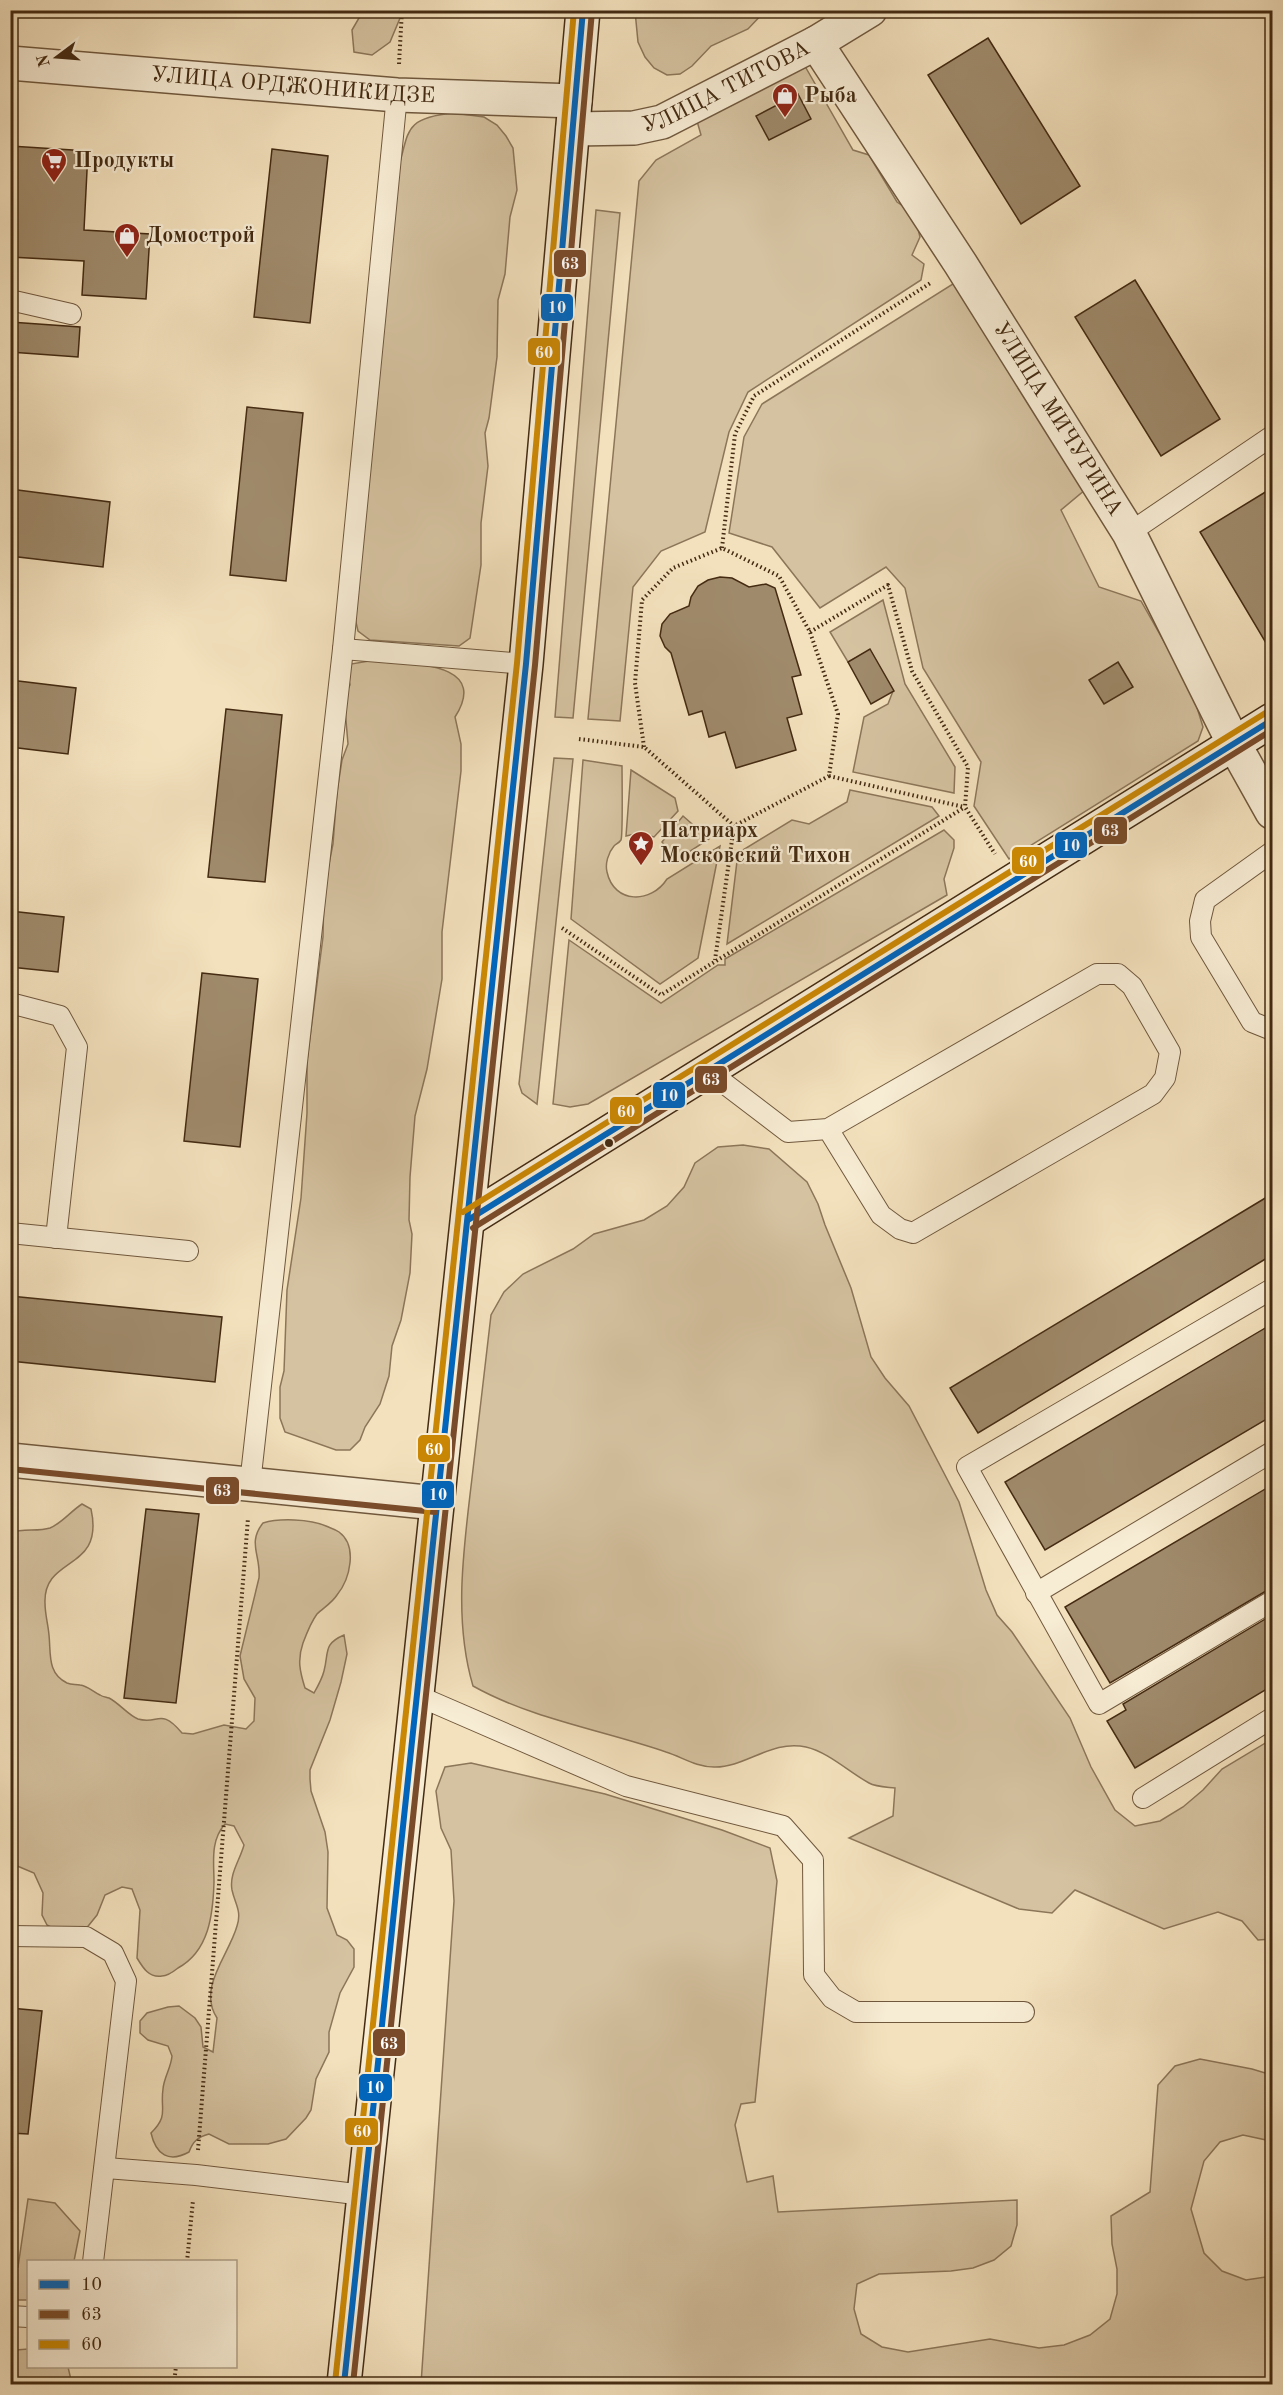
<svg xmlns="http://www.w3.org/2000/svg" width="1283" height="2395" viewBox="0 0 1283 2395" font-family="'Old Standard TT',serif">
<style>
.green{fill:#d5c2a0;stroke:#8c7659;stroke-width:1.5}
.building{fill:#9f8a6b;stroke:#442b12;stroke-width:1.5}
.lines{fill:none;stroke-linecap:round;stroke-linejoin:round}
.lane-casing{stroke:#70583d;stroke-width:22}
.street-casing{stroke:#70583d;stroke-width:36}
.secondary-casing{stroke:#442b12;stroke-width:36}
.path{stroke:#442b12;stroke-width:4;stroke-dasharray:1.5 3;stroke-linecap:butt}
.lane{stroke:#f7ecd4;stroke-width:20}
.street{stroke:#f7ecd4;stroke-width:33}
.secondary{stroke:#f7ecd4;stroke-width:33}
.bus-1-casing{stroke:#f7ecd4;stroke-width:10}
.bus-2-casing{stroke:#f7ecd4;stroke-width:10}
.bus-3-casing{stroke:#f7ecd4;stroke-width:10}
.bus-1{stroke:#0065bd;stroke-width:6}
.bus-2{stroke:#7a4b2a;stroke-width:6}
.bus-3{stroke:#ca8704;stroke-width:6}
.bus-dot{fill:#442b12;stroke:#f7ecd4;stroke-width:2}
.labels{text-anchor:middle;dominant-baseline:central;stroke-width:4.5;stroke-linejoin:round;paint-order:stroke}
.street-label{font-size:22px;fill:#442b12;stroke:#f7ecd4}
.poi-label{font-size:22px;font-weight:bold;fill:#442b12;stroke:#f7ecd4;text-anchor:start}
.line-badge{stroke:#f7ecd4;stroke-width:2}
.badge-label{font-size:16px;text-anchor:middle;font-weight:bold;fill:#fff}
</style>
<rect width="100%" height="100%" fill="#f3e1bd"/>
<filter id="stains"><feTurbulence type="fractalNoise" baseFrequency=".00333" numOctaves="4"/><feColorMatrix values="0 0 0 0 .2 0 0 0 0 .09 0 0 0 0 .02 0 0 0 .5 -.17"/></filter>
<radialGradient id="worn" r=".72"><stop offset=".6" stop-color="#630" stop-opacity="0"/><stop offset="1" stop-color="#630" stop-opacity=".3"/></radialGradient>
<!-- green -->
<g class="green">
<polygon points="363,11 403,11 390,42 372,55 354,52 352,30"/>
<polygon points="635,11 635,10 765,11 748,29 711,46 692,66 680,74 667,75 654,68 645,57 638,42"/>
<polygon points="802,61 853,150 869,155 897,202 906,208 917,225 920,237 912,255 924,264 921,280 748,392 729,432 705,532 661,551 633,587 620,721 588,719 639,181 656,160 701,135 697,121"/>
<path d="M454 113 484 117 497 125 506 136 513 148 517 190 510 217 505 274 498 300 497 357 489 418 485 433 488 466 481 523V565L470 638 459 646 370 640 358 631 355 618 395 178C411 135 398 118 454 113Z"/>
<polygon points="596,210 620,213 573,718 555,717"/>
<polygon points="956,282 1086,489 1061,510 1099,587 1141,601 1192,691 1203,727 1198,741 1009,859 974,806 981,762 923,668 905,588 886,567 820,608 772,547 729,533 744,437 762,404"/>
<polygon points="883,600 905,684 955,767 954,793 853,772 864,717 888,704 893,691 870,650 848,662 830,632"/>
<path d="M375 660C408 664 491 661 455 717L461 744V771L442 932V979L427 1069 415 1116 410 1177 409 1220 412 1234 410 1273 401 1320 392 1346 389 1376 380 1404 365 1427 360 1440 350 1450H336L285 1432 280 1418V1387L284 1371 287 1290 301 1198 307 1113V1061L323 937 324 889 333 844 337 792 342 760 348 744 344 697 350 685 345 665Z"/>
<polygon points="554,758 573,759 537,1104 522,1093 519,1084"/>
<path d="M583 760 622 766C622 776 623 835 621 840 619 843 616 844 614 846 608 853 605 864 607 872 614 904 651 904 667 879L720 846 698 958 660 984 571 919Z"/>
<polygon points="631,770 675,798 678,811 654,837 639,833 626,836"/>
<polygon points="850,790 932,807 939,816 727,944 738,853 792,820 809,824 847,802"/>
<polygon points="683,816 709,839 672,863 669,851 662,842"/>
<polygon points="944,830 954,840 954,848 944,879 947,895 588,1104 570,1107 553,1104 569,940 661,1003 718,965 725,965 725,959"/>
<path d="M743 1145 769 1149 807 1182 818 1204 825 1225 851 1288 871 1357 885 1378 909 1406 959 1502 986 1590 997 1615 1012 1632 1070 1718 1091 1767 1115 1810 1135 1826 1160 1821 1183 1807 1203 1790 1222 1769 1272 1739V1939L1258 1940 1242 1921 1218 1912 1164 1929 1075 1890 1052 1913 1019 1909 849 1838 893 1816 895 1788C887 1787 876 1787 869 1783 849 1772 828 1752 806 1747 772 1739 745 1768 714 1767 696 1767 682 1757 666 1752 602 1730 532 1719 473 1686 453 1618 464 1547 472 1478 478 1424 485 1370 491 1315L504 1292 523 1274 573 1249 594 1234 644 1220 667 1206 684 1187 695 1163 718 1147Z"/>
<path d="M82 1504 91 1509C105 1572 43 1555 45 1603 45 1614 48 1624 49 1635 51 1654 47 1673 67 1683 72 1685 75 1684 80 1685 88 1686 93 1692 100 1695 103 1697 106 1697 109 1698 119 1703 128 1715 138 1719 159 1725 160 1707 182 1733L193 1734 224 1725 246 1729 254 1721 255 1698 244 1679 240 1656 259 1578C261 1555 247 1543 263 1523 279 1518 310 1519 326 1526 330 1528 335 1529 339 1532 358 1546 350 1579 337 1595 332 1603 323 1608 317 1614 311 1622 306 1635 303 1643 297 1660 300 1672 305 1688L314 1693C318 1686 322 1679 324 1671 329 1652 323 1644 344 1635L347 1654 341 1682 330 1720 310 1770V1779L311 1791 325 1832 328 1852 327 1908 337 1935 347 1940 354 1949V1967L340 1993 329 2032V2052L316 2079 311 2110 306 2118 286 2139 268 2144H229L209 2134C198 2137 193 2141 189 2152 169 2163 156 2155 151 2133 169 2115 160 2110 163 2089 164 2077 171 2068 172 2056L168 2046 148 2040 140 2033V2021L147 2013 168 2007 179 2006 195 2018 201 2027 203 2047 213 2052 217 2018C197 1988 229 1955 237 1926 242 1911 235 1904 232 1890 229 1874 240 1860 244 1845L234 1826 225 1824C210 1841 214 1862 214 1882 213 1915 209 1951 178 1968 173 1972 168 1976 162 1976 149 1978 143 1968 137 1958L140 1910 132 1889 122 1887 105 1895 97 1915 85 1930H56L47 1925 42 1915 43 1893 34 1873 15 1865 11 1861 10 1533C24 1528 37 1532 50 1528 62 1523 71 1511 82 1504Z"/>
<polygon points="471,1763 605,1794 722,1830 770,1848 777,1881 755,2102 741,2104 735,2125 747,2182 773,2176 778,2212 1017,2200 1017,2225 1011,2246 994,2260 973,2268 951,2271 879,2274 857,2284 854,2309 861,2334 882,2347 908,2352 990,2339 1039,2348 1064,2345 1090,2335 1110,2319 1117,2294 1117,2269 1112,2244 1111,2216 1150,2192 1158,2085 1175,2066 1200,2059 1252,2069 1272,2075 1272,2149 1266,2140 1243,2135 1220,2142 1204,2161 1191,2209 1204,2253 1222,2271 1246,2280 1272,2276 1272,2384 421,2384 454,1901 451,1850 441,1828 436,1791 445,1767"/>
<polygon points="28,2199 55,2203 80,2231 74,2261 28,2262 28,2300 11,2300 11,2267 18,2267"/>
<polygon points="28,2349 28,2366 68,2367 72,2384 11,2384 11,2359 16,2350"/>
</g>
<!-- building -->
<g class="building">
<polygon points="988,38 1080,186 1021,224 928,75"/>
<polygon points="798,94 811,119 769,140 756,116"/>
<polygon points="10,146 88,151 84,230 150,234 146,299 82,295 84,261 10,257"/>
<polygon points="272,149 328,156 310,323 254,317"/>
<polygon points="1135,280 1220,419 1161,456 1075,317"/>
<polygon points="10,322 80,327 78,357 10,352"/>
<polygon points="247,407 303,413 286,581 230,575"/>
<polygon points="1272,488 1272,653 1200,532"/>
<polygon points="10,489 110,502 103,567 10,556"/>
<polygon points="720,577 732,578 749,587 766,584 775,588 801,675 792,677 802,714 787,718 796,750 736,768 725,732 709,737 702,711 689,715 671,653 665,647 660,636 662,624 670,614 689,606 691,597 698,586 708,580"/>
<polygon points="870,649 894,691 871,704 848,662"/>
<polygon points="1118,662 1133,687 1104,704 1089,680"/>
<polygon points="10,680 76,688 68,754 10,747"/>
<polygon points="226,709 282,715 265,882 208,877"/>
<polygon points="10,911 64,917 58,972 10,967"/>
<polygon points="202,973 258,979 240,1147 184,1141"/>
<polygon points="1272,1194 1272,1255 978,1433 950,1388"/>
<polygon points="10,1296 222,1317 215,1382 10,1361"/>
<polygon points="1272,1324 1272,1416 1045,1550 1005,1482"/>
<polygon points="1272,1485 1272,1589 1266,1591 1110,1683 1065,1607"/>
<polygon points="146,1509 199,1514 176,1703 124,1698"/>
<polygon points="1272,1615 1272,1686 1135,1768 1107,1721 1126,1710 1123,1704"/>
<polygon points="10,2008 42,2011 28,2134 10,2133"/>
</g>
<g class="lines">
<defs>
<g id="lane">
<polyline points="10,300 71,314"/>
<polyline points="1129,533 1272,436"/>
<polyline points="343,649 526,664"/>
<polyline points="1272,852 1205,900 1200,921 1201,937 1252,1022 1272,1030"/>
<polyline points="10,1003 60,1016 77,1047 56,1238"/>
<polyline points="708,1071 788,1132 828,1129 1097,974 1118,974 1132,986 1170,1052 1165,1078 1153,1094 913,1233 900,1229 881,1215 828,1129"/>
<polyline points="10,1233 188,1251"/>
<polyline points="1272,1289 967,1467 1099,1704 1272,1601"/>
<polyline points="250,1484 343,649 397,95"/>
<polyline points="1036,1593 1272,1452"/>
<polyline points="416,1695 626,1786 783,1826 813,1860 814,1975 832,1998 856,2012 1024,2012"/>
<polyline points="1143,1798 1272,1718"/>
<polyline points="10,1936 86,1937 113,1953 126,1981 93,2262"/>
<polyline points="106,2168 196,2175 364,2195"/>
<polyline points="10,2316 28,2317"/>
</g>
<g id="street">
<path id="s1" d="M816 43 960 263 1129 533 1234 744 1272 812"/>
<path id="s2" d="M10 63 397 95 575 101"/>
<path id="s3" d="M573 129 634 128 662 122 816 43 870 10"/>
<polyline points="10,1460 436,1503"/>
</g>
<g id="secondary">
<polyline points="468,1220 1272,720"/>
<polyline points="344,2384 526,664 583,10"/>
</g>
</defs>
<!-- lane casing -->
<use href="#lane" class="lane-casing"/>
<!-- street casing -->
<use href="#street" class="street-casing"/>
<!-- secondary casing -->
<use href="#secondary" class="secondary-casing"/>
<!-- path -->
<g class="path">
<polyline points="399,64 402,10"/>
<polyline points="722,548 735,434 754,396 932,282"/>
<polyline points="810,632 888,585 912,671 968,767 965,807 995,854"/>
<polyline points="579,739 644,747 734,826 715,960"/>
<polyline points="644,747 635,683 642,600 673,568 722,548 779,576 810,632 838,714 829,776 734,826"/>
<polyline points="829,776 964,807"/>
<polyline points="562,928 661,995 965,807"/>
<polyline points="198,2150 248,1518"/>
<polyline points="187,2262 193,2200"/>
<polyline points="174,2384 176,2366"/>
</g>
<!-- lane -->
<use href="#lane" class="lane"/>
<!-- street -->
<use href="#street" class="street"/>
<!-- secondary -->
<use href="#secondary" class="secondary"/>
<defs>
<g id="bus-1">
<polyline points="468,1220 1272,720"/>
<polyline points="344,2384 526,664 583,10"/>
</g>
<g id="bus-2">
<polyline points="473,1228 1272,730"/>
<polyline points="10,1469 435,1512"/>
<polyline points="353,2384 535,665 592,11"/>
</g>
<g id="bus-3">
<polyline points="463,1212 1267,712"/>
<polyline points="335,2383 517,663 574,10"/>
</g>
</defs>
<!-- bus-1 casing -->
<use href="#bus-1" class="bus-1-casing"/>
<!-- bus-2 casing -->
<use href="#bus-2" class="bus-2-casing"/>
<!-- bus-3 casing -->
<use href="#bus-3" class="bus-3-casing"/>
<!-- bus-1 -->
<use href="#bus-1" class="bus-1"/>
<!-- bus-2 -->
<use href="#bus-2" class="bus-2"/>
<!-- bus-3 -->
<use href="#bus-3" class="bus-3"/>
</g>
<!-- icons -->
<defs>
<symbol id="shop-pin" viewBox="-11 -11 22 30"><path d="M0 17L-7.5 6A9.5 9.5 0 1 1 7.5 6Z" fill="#8f2418" stroke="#f7ecd4"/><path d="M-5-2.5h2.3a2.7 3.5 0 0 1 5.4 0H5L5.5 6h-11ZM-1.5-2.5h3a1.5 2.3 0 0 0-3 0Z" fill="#fff"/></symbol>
<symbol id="supermarket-pin" viewBox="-11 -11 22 30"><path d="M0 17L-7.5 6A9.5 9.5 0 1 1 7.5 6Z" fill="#8f2418" stroke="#f7ecd4"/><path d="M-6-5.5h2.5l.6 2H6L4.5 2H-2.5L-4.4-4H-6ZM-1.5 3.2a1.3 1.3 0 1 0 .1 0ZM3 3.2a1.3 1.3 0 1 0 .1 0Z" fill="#fff"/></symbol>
<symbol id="sight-pin" viewBox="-11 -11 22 30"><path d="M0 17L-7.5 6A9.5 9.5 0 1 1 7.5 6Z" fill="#8f2418" stroke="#f7ecd4"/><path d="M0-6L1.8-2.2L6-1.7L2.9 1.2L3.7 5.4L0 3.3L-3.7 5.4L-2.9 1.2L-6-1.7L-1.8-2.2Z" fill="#fff"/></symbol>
</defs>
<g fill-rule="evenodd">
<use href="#shop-pin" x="770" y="81" width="30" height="40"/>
<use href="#supermarket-pin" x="39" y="146" width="30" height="40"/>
<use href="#shop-pin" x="112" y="221" width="30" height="40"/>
<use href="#sight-pin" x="626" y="829" width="30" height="40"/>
</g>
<!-- markers -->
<circle class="bus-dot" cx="609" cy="1143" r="5"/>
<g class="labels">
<!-- street labels -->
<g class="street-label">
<text stroke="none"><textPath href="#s2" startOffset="284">УЛИЦА ОРДЖОНИКИДЗЕ</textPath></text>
<text stroke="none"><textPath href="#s3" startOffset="162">УЛИЦА ТИТОВА</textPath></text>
<text stroke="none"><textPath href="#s1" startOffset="447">УЛИЦА МИЧУРИНА</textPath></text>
</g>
<!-- poi labels -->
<g class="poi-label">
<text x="804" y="96">Рыба</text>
<text x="74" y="161">Продукты</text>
<text x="146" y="236">Домострой</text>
<text x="660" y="831">Патриарх<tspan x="660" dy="25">Московский Тихон</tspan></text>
</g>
</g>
<g class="line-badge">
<rect x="553" y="249" width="34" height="29" rx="6" fill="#7a4b2a"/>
<rect x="540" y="293" width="34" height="29" rx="6" fill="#0065bd"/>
<rect x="527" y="337" width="34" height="29" rx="6" fill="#ca8704"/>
<rect x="1093" y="816" width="35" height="29" rx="6" fill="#7a4b2a"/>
<rect x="1054" y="831" width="34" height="28" rx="6" fill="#0065bd"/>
<rect x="1011" y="846" width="34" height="29" rx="6" fill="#ca8704"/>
<rect x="694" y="1065" width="34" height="29" rx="6" fill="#7a4b2a"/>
<rect x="652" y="1081" width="34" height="28" rx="6" fill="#0065bd"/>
<rect x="609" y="1096" width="34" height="29" rx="6" fill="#ca8704"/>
<rect x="417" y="1434" width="34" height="29" rx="6" fill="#ca8704"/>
<rect x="205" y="1476" width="35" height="29" rx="6" fill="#7a4b2a"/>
<rect x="421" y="1480" width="34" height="29" rx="6" fill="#0065bd"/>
<rect x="372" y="2028" width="34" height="29" rx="6" fill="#7a4b2a"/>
<rect x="358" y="2073" width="35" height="29" rx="6" fill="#0065bd"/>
<rect x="344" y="2117" width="35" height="29" rx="6" fill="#ca8704"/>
</g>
<g class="badge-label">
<text x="570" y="269">63</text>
<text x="557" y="313">10</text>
<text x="544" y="358">60</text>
<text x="1110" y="836">63</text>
<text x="1071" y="851">10</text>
<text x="1028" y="867">60</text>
<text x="711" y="1085">63</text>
<text x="669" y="1101">10</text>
<text x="626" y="1117">60</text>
<text x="434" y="1455">60</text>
<text x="222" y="1496">63</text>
<text x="438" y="1500">10</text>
<text x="389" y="2049">63</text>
<text x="375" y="2093">10</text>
<text x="362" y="2137">60</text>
</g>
<!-- margin -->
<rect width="1283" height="2395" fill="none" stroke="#f3e1bd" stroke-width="36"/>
<rect x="12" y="12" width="1259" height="2371" fill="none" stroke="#442b12" stroke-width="3"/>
<rect x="18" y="18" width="1247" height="2359" fill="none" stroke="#442b12" stroke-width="1.5"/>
<!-- legend -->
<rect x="27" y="2260" width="210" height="108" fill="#f7ecd4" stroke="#af9f86" stroke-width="1.5"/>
<rect x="39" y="2280" width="30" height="9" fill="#0065bd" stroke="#af9f86" stroke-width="1.5"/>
<text x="81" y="2290" font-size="18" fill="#442b12">10</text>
<rect x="39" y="2310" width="30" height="9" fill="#7a4b2a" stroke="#af9f86" stroke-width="1.5"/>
<text x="81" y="2320" font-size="18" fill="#442b12">63</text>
<rect x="39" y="2340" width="30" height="9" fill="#ca8704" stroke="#af9f86" stroke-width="1.5"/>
<text x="81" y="2350" font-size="18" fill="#442b12">60</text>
<!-- north arrow -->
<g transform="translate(57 57) rotate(254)" stroke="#f7ecd4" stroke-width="4.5" paint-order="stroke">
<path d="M0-4.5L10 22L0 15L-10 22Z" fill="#442b12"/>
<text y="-9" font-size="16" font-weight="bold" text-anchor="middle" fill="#442b12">N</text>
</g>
<rect width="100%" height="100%" filter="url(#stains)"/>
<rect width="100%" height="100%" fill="url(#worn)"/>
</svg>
